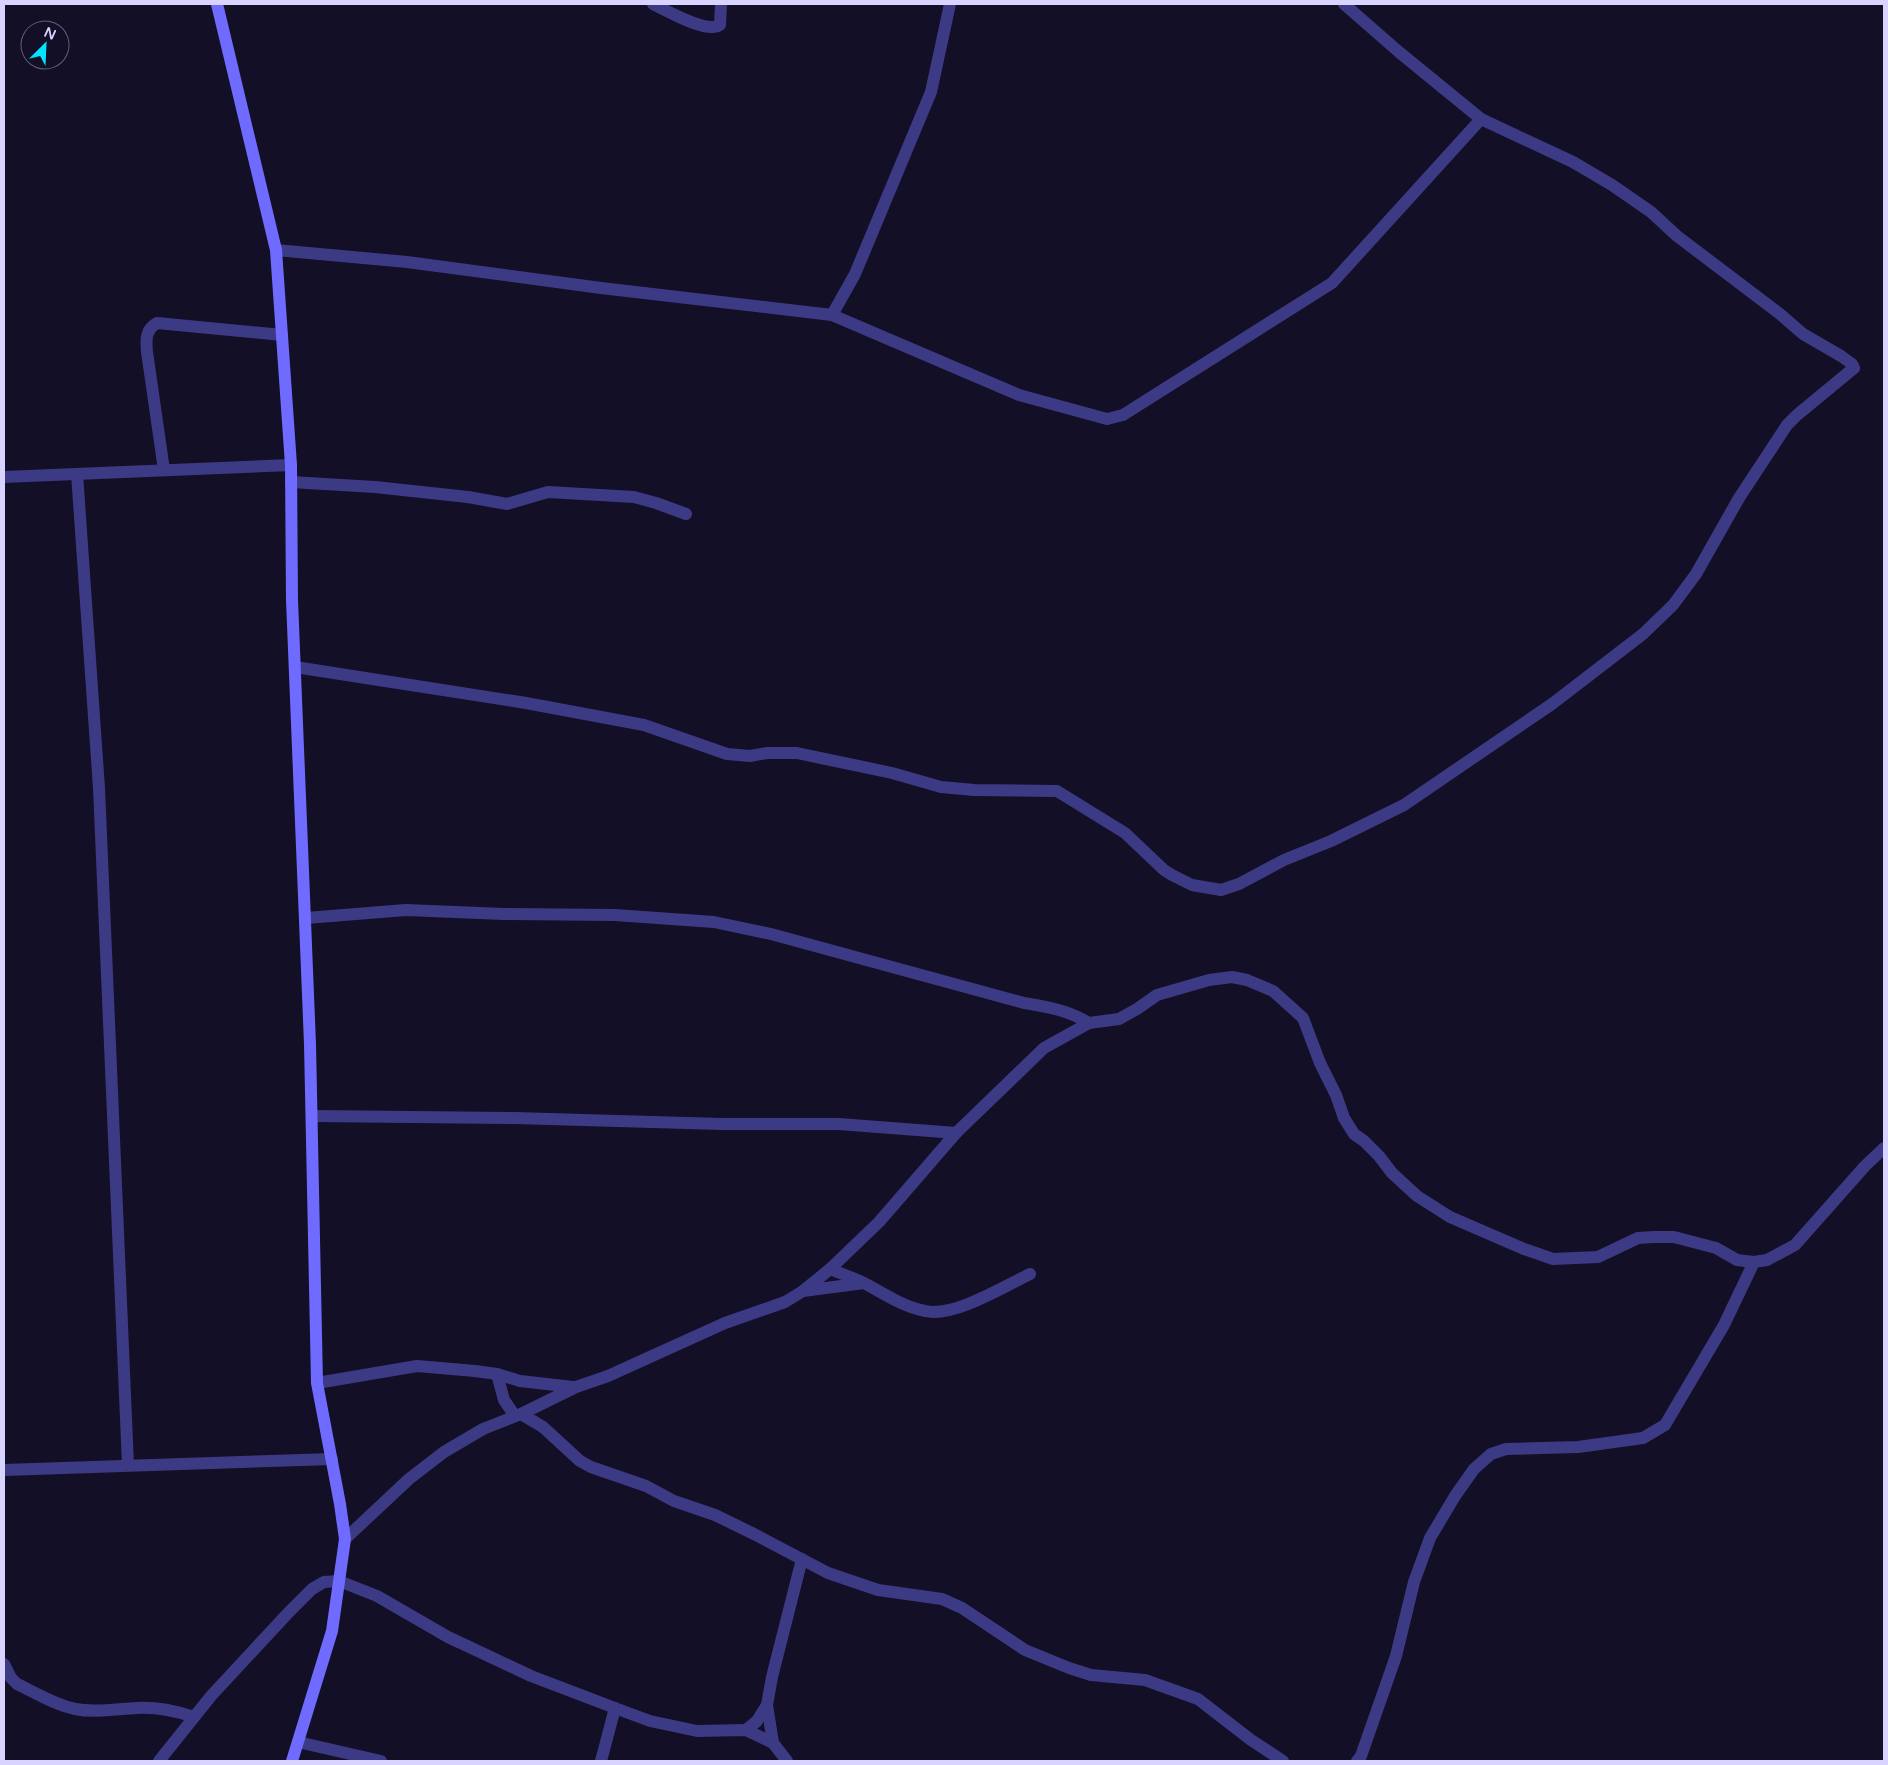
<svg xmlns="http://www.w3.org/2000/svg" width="1888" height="1765" viewBox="0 0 1888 1765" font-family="'Varela Round',sans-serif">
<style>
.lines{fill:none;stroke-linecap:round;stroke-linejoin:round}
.street{stroke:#3d3a85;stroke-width:12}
.secondary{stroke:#6f6bff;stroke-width:12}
</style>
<rect width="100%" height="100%" fill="#130f26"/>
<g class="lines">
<!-- street -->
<g class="street">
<path d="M653 4C668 11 706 34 720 25L721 4"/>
<polyline points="276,250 407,262 601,288 832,315 1019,395 1107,419 1123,415 1332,283 1481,119"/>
<polyline points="832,315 855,274 931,92 950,4"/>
<path d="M164 470 147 352C146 340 145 330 157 323L282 335"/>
<polyline points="77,474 99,788 128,1465"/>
<polyline points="4,477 291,465"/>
<polyline points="291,482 375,487 468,497 507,504 548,492 634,497 656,503 686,514"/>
<polyline points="295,667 526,703 644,725 727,754 750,756 767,753 797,753 892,773 941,787 974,790 1057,791 1125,833 1164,870 1172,875 1192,885 1221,890 1239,884 1284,860 1331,841 1404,805 1552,704 1643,634 1673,605 1696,574 1739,498 1787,425 1797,415 1854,368 1852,364 1841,356 1803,334 1780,314 1677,236 1651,212 1612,185 1573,162 1481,119 1399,52 1344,4"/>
<path d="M306 918 406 910 504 914 615 915 714 922 771 934 1024 1003C1048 1007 1068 1010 1089 1023"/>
<polyline points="312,1116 515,1118 721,1124 839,1124 956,1133"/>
<path d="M830 1269C842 1274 854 1278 866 1284 884 1294 904 1307 925 1311 953 1318 1005 1286 1030 1274"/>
<polyline points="803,1291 864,1283"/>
<polyline points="497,1374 504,1400 515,1416"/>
<polyline points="317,1383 417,1366 475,1371 497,1374 520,1381 573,1387"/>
<polyline points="521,1414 543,1427 580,1461 591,1467 646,1486 674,1501 715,1515 754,1534 828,1573 878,1590 942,1599 962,1608 1025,1650 1069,1668 1091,1675 1145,1680 1198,1699 1251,1740 1283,1761"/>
<polyline points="4,1470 332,1459"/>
<polyline points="345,1539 409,1479 444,1452 483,1429 521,1414 576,1387 608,1376 725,1323 785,1302 803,1291 830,1269 879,1222 956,1133 1044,1048 1089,1023 1119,1019 1137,1009 1157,995 1209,980 1232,977 1247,980 1273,991 1303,1018 1320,1063 1336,1095 1344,1118 1354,1134 1364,1141 1379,1156 1392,1173 1417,1196 1450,1217 1524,1249 1553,1259 1598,1257 1638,1238 1654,1237 1674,1237 1716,1248 1737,1260 1754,1262 1767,1260 1795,1245 1865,1166 1884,1148"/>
<path d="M4 1664 11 1678 17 1684C36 1693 55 1705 75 1709 95 1713 116 1709 137 1708 157 1707 176 1711 194 1717"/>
<polyline points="746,1730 757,1721 767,1705"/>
<polyline points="298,1742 381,1761"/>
<polyline points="159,1761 211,1696 289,1612 312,1589 324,1582 339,1581 377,1596 448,1637 531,1676 615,1708 650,1721 697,1731 746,1730 773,1743"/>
<polyline points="601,1761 615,1708"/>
<polyline points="787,1761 773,1743 767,1705 772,1677 802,1559"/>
<polyline points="1357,1761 1361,1756 1396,1656 1414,1582 1430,1538 1455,1496 1474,1469 1491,1454 1506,1449 1578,1447 1643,1438 1665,1425 1724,1325 1754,1262"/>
</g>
<!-- secondary -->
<polyline class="secondary" points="217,4 276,250 291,465 292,600 310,1044 317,1383 340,1504 345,1539 332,1631 292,1761"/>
</g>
<!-- border -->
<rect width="1888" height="1765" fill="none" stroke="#d9d4ff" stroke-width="10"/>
<!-- north arrow -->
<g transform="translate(45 45) rotate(24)"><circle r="24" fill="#130f26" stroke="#625e7d"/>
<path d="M0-4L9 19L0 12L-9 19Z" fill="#00e5ff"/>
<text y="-8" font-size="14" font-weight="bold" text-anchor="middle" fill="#d9d4ff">N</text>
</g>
</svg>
